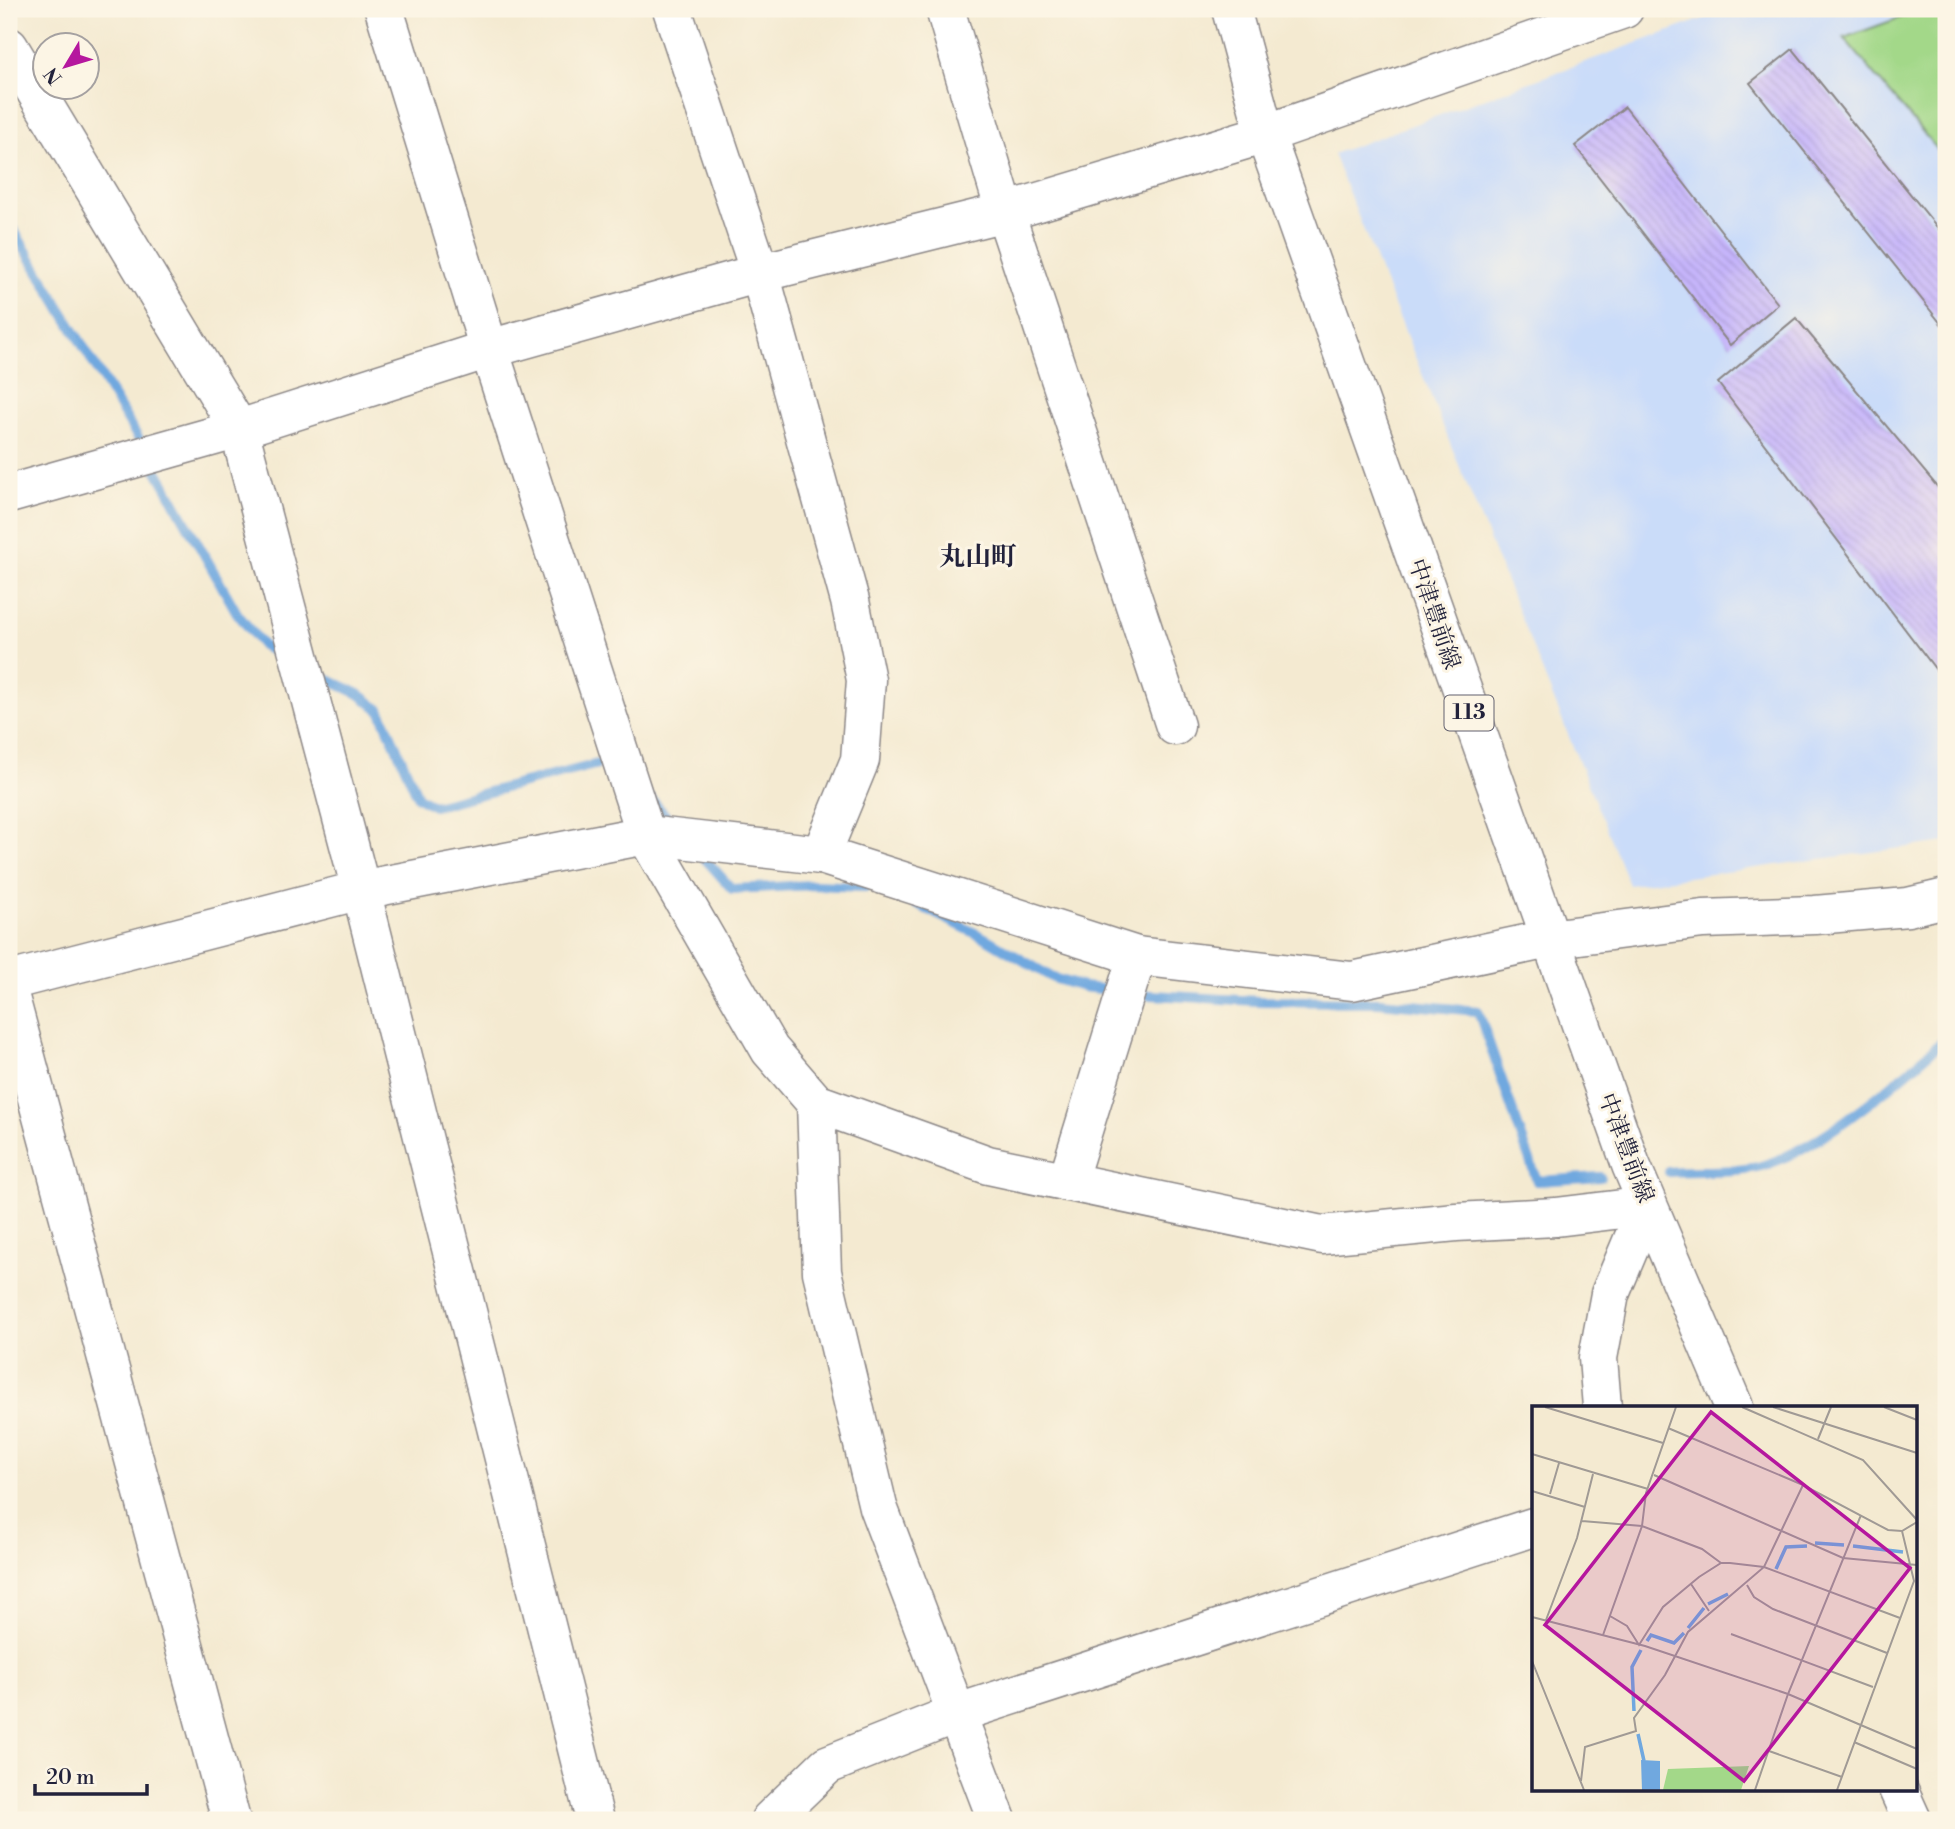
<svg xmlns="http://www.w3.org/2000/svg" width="1955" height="1829" viewBox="0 0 1955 1829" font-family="'Libre Bodoni','Noto Serif JP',serif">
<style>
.built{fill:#cadcf9}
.green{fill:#a3d889;stroke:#627d62;stroke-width:2}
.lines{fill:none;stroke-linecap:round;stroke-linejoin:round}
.stream{stroke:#70a8df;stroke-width:10}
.building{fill:url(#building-back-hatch)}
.minor-casing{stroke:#8b8686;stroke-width:41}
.major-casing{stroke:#8b8686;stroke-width:41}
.minor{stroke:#fff;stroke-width:38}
.major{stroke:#fff;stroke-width:38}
.labels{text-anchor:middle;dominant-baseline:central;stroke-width:6;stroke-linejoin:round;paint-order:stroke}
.shield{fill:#fcf5e5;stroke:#63616e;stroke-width:2}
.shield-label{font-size:21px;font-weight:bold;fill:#22223b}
.street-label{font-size:23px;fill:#22223b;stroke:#fcf5e5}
.quarter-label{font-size:26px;font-weight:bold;fill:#22223b;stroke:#fcf5e5}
.inset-river{fill:none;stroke:#70a8df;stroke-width:3.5}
.inset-road{fill:none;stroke:#a09a95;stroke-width:2}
.view{fill:#b5179e;fill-opacity:0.15;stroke:#b5179e;stroke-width:3.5}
.inset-edge{fill:none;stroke:#22223b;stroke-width:3.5}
</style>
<defs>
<pattern id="building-back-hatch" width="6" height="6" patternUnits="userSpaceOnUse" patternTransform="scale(1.75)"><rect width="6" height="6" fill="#c6b5fb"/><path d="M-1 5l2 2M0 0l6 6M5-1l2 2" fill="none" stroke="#aa9bd8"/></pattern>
</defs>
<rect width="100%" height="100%" fill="#fcf5e5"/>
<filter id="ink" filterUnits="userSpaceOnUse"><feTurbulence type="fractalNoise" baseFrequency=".0143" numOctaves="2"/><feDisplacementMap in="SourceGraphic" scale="14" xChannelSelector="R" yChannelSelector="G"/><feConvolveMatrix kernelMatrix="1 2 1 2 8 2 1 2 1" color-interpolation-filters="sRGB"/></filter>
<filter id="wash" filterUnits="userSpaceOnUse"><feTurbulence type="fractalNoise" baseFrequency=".00686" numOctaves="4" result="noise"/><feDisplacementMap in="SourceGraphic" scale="28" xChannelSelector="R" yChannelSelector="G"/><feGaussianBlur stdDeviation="1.57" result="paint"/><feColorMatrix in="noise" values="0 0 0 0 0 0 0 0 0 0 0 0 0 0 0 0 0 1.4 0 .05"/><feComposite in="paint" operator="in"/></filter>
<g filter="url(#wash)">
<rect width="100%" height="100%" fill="#f4ead1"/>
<!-- built -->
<polygon class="built" points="1730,9 1946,9 1946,842 1629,885 1333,154"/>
<!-- green -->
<polygon class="green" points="1924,9 1946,9 1946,160 1844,38"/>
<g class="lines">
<!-- stream -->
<g class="stream">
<polyline points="9,222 144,448"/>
<polyline points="152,462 237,613 263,646 291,661"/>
<polyline points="314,673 359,694 380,710 418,797 434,806 614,760"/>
<polyline points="649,797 678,829"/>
<polyline points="698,851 732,889 814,885 865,887"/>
<polyline points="916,904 987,939 1053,978 1083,987 1118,991"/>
<polyline points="1134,994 1258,1001 1379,1002 1478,1011 1537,1181 1600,1177"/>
<path d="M1669 1172C1698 1170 1733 1173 1761 1166 1817 1151 1902 1078 1946 1038"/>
</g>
</g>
<g id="blocks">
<!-- building -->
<g class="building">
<polygon points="1793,49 1946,238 1946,330 1750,83"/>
<polygon points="1625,107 1778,304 1730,345 1575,146"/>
<polygon points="1796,318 1946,497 1946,683 1718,383"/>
</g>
</g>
</g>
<g filter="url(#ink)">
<use href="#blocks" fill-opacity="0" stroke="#8b8686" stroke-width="2"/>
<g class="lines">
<defs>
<g id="minor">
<polyline points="384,9 489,349 646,835 770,1050 816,1103 988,1165 1322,1235 1456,1222 1556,1217 1647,1206 1610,1294 1598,1358 1602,1407"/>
<polyline points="672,9 760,273 850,601 866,680 860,760 821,855"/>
<polyline points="945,9 1005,212 1175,726"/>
<polyline points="9,47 239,429 361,890 595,1820"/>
<polyline points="9,494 239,429 489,349 760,273 1005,212 1265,134 1624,9"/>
<polyline points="9,981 361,890 646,835 821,855 1137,956 1352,981 1549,939 1703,919 1815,915 1908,907 1946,898"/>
<polyline points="9,994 231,1820"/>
<polyline points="816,1103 822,1272 878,1507 997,1820"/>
<polyline points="1067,1182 1137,956"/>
<polyline points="770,1820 827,1765 955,1714 1533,1527"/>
</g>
<g id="major">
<polyline points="1231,9 1265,134 1631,1165 1734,1407"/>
<polyline points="1898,1789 1912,1820"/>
</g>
</defs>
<!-- minor casing -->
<use href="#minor" class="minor-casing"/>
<!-- major casing -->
<use href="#major" class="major-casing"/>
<!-- minor -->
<use href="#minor" class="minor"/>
<!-- major -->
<use href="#major" class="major"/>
</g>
</g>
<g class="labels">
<!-- shield labels -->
<rect class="shield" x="1444.5" y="695.5" width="49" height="35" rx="5"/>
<g class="shield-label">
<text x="1469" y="713">113</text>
</g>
<!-- street labels -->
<g class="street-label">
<text transform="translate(1434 614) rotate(71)">中津豊前線</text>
<text transform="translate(1626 1148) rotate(69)">中津豊前線</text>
</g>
<!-- quarter labels -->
<g class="quarter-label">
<text x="978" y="557">丸山町</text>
</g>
</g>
<!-- overview -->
<g transform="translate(1532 1406)">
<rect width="385" height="385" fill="#f4ead1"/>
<path d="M217 360 209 384H131L136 363Z" fill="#a3d889"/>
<path d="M109 354 128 355V384H110Z" fill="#70a8df"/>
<path class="inset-river" d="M283 137 312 139M321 140 371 146M244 163 254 141 275 140M176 198 196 188M156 222 172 202M115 235 119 229 142 237 152 227M102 305 100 261 109 244M106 328 112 355"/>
<path class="inset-road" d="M13 1 131 37M210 1 331 54 385 114M241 1 385 47M352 1 385 14M136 22 271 79 356 124 370 125 385 116M286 33 299 1M0 48 116 83M122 69 311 152 385 159M0 85 53 101M18 88 27 57M50 115 110 120 170 143 189 157M159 178 177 205M215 179 222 191 241 203 355 247M78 210 95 220 107 239 131 201 167 171 189 157H198L232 161 368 212M0 211 113 240 256 288 385 343M14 214 45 132 61 68M199 228 341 281M71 229 110 120 114 87 144 1M0 255 52 384M322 336 385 363M237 345 310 371M49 375 53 341 104 325 102 312 133 269 156 226 232 161 271 79M223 384 256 288 329 109M305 384 382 175 370 125"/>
<path class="view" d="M179 6 378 162 212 375 13 219Z"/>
<rect width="385" height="385" class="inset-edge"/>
</g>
<!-- margin -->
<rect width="1955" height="1829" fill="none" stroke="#fcf5e5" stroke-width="35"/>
<!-- north arrow -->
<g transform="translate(66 66) rotate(232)"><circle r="33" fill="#fcf5e5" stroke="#a5a1a1" stroke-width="2"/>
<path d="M0-5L12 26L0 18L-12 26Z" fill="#b5179e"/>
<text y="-10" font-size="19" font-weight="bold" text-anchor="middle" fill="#22223b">N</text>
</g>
<!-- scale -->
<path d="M35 1784v10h112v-10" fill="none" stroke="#22223b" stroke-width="3.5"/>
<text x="46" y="1784" font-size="21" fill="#22223b" stroke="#fcf5e5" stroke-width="5" paint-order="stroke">20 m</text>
</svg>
